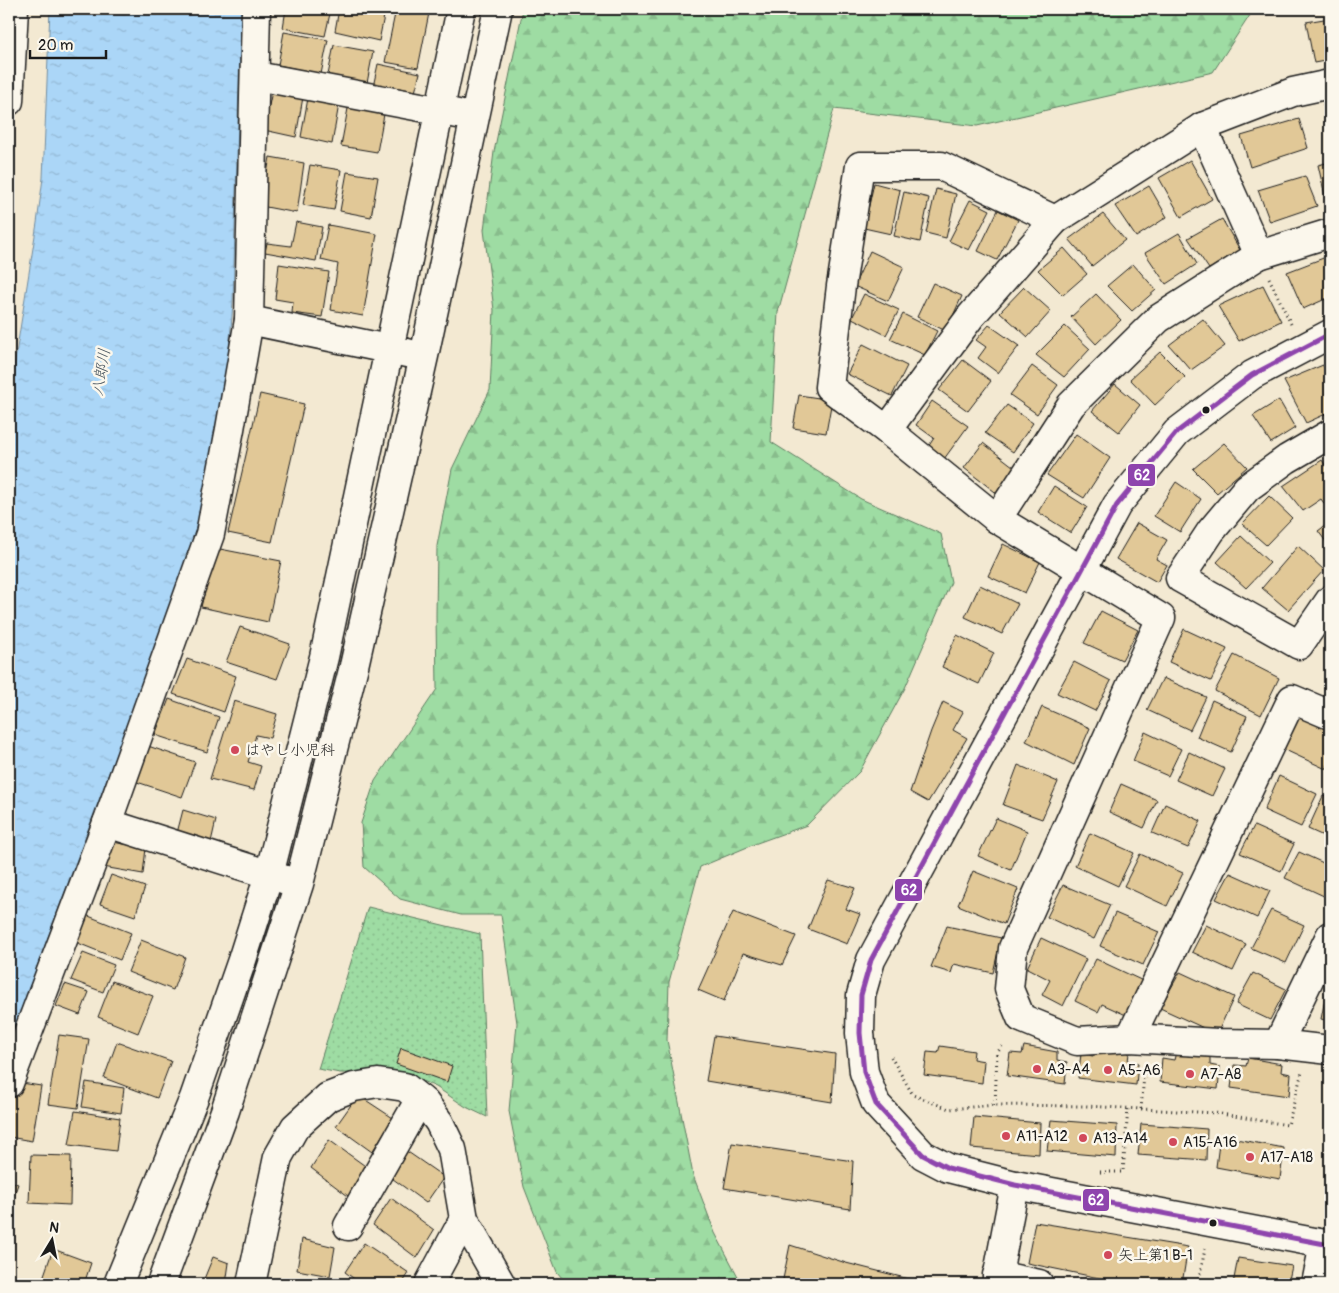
<svg xmlns="http://www.w3.org/2000/svg" width="1339" height="1293" viewBox="0 0 1339 1293" font-family="Pangolin,'Klee One',sans-serif">
<style>
.forest{fill:url(#forest-firs);stroke:#5d7c60}
.park{fill:url(#park-dots);stroke:#5d7c60}
.water{fill:url(#water-ripples);stroke:#728c9f}
.building{fill:#e1c897;stroke:#1c1c1c}
.lines{fill:none;stroke-linecap:round;stroke-linejoin:round}
.minor-casing{stroke:#1c1c1c;stroke-width:31}
.path{stroke:#1c1c1c;stroke-width:3;stroke-dasharray:1 4;stroke-linecap:butt}
.minor{stroke:#fbf7ec;stroke-width:28}
.bus-1-casing{stroke:#fbf7ec;stroke-width:9}
.bus-1{stroke:#8e44ad;stroke-width:5}
.bus-dot{fill:#1c1c1c;stroke:#fbf7ec;stroke-width:2}
.poi-dot{fill:#d1495b;stroke:#fbf7ec;stroke-width:2}
.labels{text-anchor:middle;dominant-baseline:central;stroke-width:5;stroke-linejoin:round;paint-order:stroke}
.poi-label{font-size:15px;fill:#1c1c1c;stroke:#fbf7ec;text-anchor:start}
.water-label{font-size:16px;font-style:italic;fill:#47545e;stroke:#fbf7ec}
.line-badge{stroke:#fbf7ec;stroke-width:2}
.badge-label{font-size:14px;text-anchor:middle;font-weight:bold;fill:#fff}
</style>
<defs>
<pattern id="forest-firs" width="22" height="20" patternUnits="userSpaceOnUse" patternTransform="scale(1.25)"><rect width="22" height="20" fill="#9edca3"/><path d="M5 1l3.5 6h-7zM16 11l3.5 6h-7z" fill="#88bc8c"/></pattern>
<pattern id="park-dots" width="8" height="8" patternUnits="userSpaceOnUse" patternTransform="scale(1.25)"><rect width="8" height="8" fill="#9edca3"/><path d="M2 2h.1M6 6h.1" fill="none" stroke="#88bc8c" stroke-width="1.8" stroke-linecap="round"/></pattern>
<pattern id="water-ripples" width="26" height="14" patternUnits="userSpaceOnUse" patternTransform="scale(1.25)"><rect width="26" height="14" fill="#abd6f7"/><path d="M2 4q2-2 4 0t4 0M15 11q2-2 4 0t4 0" fill="none" stroke="#93b7d3"/></pattern>
</defs>
<rect width="100%" height="100%" fill="#f3e9d2"/>
<filter id="ink" filterUnits="userSpaceOnUse"><feTurbulence type="fractalNoise" baseFrequency=".02" numOctaves="2"/><feDisplacementMap in="SourceGraphic" scale="10" xChannelSelector="R" yChannelSelector="G"/><feConvolveMatrix kernelMatrix="1 2 1 2 8 2 1 2 1" color-interpolation-filters="sRGB"/></filter>
<g filter="url(#ink)">
<!-- forest -->
<polygon class="forest" points="523,9 1254,9 1213,72 977,126 834,109 778,312 771,442 861,499 941,534 951,582 905,688 860,771 807,825 757,843 700,867 669,982 667,1040 693,1175 715,1233 742,1284 567,1284 557,1272 524,1187 509,1111 517,1023 501,915 461,915 400,899 364,867 361,823 375,781 437,689 436,616 437,546 452,469 490,390 494,310 484,230 494,152"/>
<!-- park -->
<polygon class="park" points="368,907 480,934 487,1117 466,1107 436,1087 406,1074 340,1073 318,1069"/>
<!-- water -->
<path class="water" d="M50 9H241L233 301C228 386 211 468 192 550L9 1042V398L37 223 43 178Z"/>
<!-- building -->
<g class="building">
<polygon points="286,9 331,9 325,36 283,28"/>
<polygon points="339,9 372,9 385,11 379,41 335,31"/>
<polygon points="396,9 409,9 429,13 418,68 385,62"/>
<polygon points="1330,18 1330,60 1314,63 1306,22"/>
<polygon points="284,32 328,40 321,74 278,65"/>
<polygon points="334,45 373,52 367,83 328,75"/>
<polygon points="378,64 420,73 414,96 373,87"/>
<polygon points="272,91 303,97 296,137 264,130"/>
<polygon points="308,98 339,104 332,144 301,137"/>
<polygon points="349,103 385,109 377,152 341,146"/>
<polygon points="1330,103 1330,131 1323,104"/>
<polygon points="1299,119 1308,148 1250,167 1241,136"/>
<polygon points="270,157 304,163 297,213 261,206"/>
<polygon points="1190,160 1212,199 1181,217 1159,178"/>
<polygon points="1330,162 1330,199 1326,200 1318,165"/>
<polygon points="310,165 341,170 334,210 303,205"/>
<polygon points="347,172 378,177 371,217 340,211"/>
<polygon points="1305,176 1317,206 1270,222 1258,190"/>
<polygon points="874,183 900,190 891,234 864,228"/>
<polygon points="1149,186 1167,217 1136,237 1115,206"/>
<polygon points="936,189 956,194 946,238 926,233"/>
<polygon points="904,192 929,198 920,242 894,236"/>
<polygon points="970,200 990,210 969,250 949,241"/>
<polygon points="998,210 1018,220 997,260 978,251"/>
<polygon points="1103,214 1125,240 1092,266 1069,239"/>
<polygon points="1222,219 1240,250 1209,269 1188,238"/>
<polygon points="296,222 322,227 316,261 265,252 267,243 291,246"/>
<polygon points="328,225 377,234 363,316 331,310 338,264 321,260"/>
<polygon points="1179,233 1197,264 1166,284 1145,253"/>
<polygon points="1064,248 1087,274 1063,295 1038,270"/>
<polygon points="870,251 904,267 888,301 854,286"/>
<polygon points="1326,257 1330,265 1330,297 1303,309 1287,272"/>
<polygon points="279,264 329,272 322,317 292,313 293,302 275,299"/>
<polygon points="1133,264 1156,290 1132,311 1107,286"/>
<polygon points="933,283 962,296 946,331 917,317"/>
<polygon points="1263,285 1281,321 1239,341 1218,306"/>
<polygon points="1024,287 1051,311 1028,337 1000,312"/>
<polygon points="864,294 899,310 886,335 852,318"/>
<polygon points="1096,294 1121,320 1096,344 1071,317"/>
<polygon points="903,314 937,331 925,355 890,339"/>
<polygon points="1203,319 1225,346 1191,370 1169,345"/>
<polygon points="989,325 1019,346 998,373 978,358 986,347 976,340"/>
<polygon points="1065,326 1090,349 1064,377 1036,355"/>
<polygon points="863,344 907,366 892,396 847,374"/>
<polygon points="1160,352 1185,377 1155,405 1130,379"/>
<polygon points="963,360 991,381 968,411 939,390"/>
<polygon points="1323,365 1330,379 1330,412 1306,423 1284,381"/>
<polygon points="1032,366 1058,385 1037,414 1010,395"/>
<polygon points="1115,384 1140,405 1119,432 1092,411"/>
<polygon points="260,394 304,404 272,542 228,533"/>
<polygon points="799,395 832,400 826,433 793,428"/>
<polygon points="1279,400 1295,428 1271,443 1253,416"/>
<polygon points="932,401 968,426 944,459 928,447 934,438 916,425"/>
<polygon points="1007,405 1033,423 1013,452 985,433"/>
<polygon points="1076,434 1110,458 1084,498 1047,475"/>
<polygon points="983,443 1018,470 999,495 964,468"/>
<polygon points="1224,443 1247,467 1217,493 1193,469"/>
<polygon points="1322,460 1330,472 1330,503 1326,506 1321,499 1303,511 1283,486"/>
<polygon points="1176,482 1201,499 1180,532 1154,516"/>
<polygon points="1054,486 1087,507 1071,533 1038,512"/>
<polygon points="1269,496 1292,518 1266,545 1242,524"/>
<polygon points="1330,522 1330,547 1318,531"/>
<polygon points="1137,523 1167,540 1156,559 1167,565 1157,582 1116,559"/>
<polygon points="1241,536 1270,563 1246,588 1217,562"/>
<polygon points="1003,544 1040,562 1025,593 988,576"/>
<polygon points="1298,546 1324,570 1288,610 1262,588"/>
<polygon points="215,548 281,561 268,622 201,607"/>
<polygon points="980,585 1018,604 1002,634 965,617"/>
<polygon points="1101,611 1138,630 1122,660 1084,643"/>
<polygon points="240,627 290,644 277,679 226,662"/>
<polygon points="1184,629 1227,649 1211,681 1169,662"/>
<polygon points="957,635 994,653 979,684 942,667"/>
<polygon points="1234,655 1279,678 1261,715 1215,691"/>
<polygon points="187,659 236,676 224,712 173,694"/>
<polygon points="1074,662 1111,681 1095,711 1057,693"/>
<polygon points="1163,678 1206,697 1190,730 1147,710"/>
<polygon points="169,699 219,717 207,752 155,735"/>
<polygon points="1212,700 1247,716 1231,752 1197,737"/>
<polygon points="234,701 277,714 270,738 256,735 248,762 261,766 254,790 210,779"/>
<polygon points="943,702 963,712 953,730 967,738 928,802 910,792 931,731"/>
<polygon points="1042,707 1090,728 1074,765 1026,741"/>
<polygon points="1299,717 1330,731 1330,761 1326,769 1283,749"/>
<polygon points="1145,732 1181,749 1168,776 1133,761"/>
<polygon points="145,745 195,762 182,797 131,780"/>
<polygon points="1189,752 1225,769 1212,796 1176,780"/>
<polygon points="1018,765 1058,782 1042,819 1003,805"/>
<polygon points="1279,776 1317,794 1301,827 1264,810"/>
<polygon points="1121,784 1157,800 1144,828 1109,812"/>
<polygon points="1323,796 1330,799 1330,839 1308,829"/>
<polygon points="1165,804 1201,821 1188,848 1152,833"/>
<polygon points="183,810 216,820 211,842 177,833"/>
<polygon points="996,818 1027,831 1011,870 978,856"/>
<polygon points="1254,826 1294,844 1281,871 1240,853"/>
<polygon points="1090,833 1134,853 1118,886 1075,866"/>
<polygon points="107,841 146,848 143,874 103,867"/>
<polygon points="1299,852 1330,866 1330,889 1326,897 1285,878"/>
<polygon points="1140,854 1183,873 1167,906 1124,886"/>
<polygon points="973,871 1018,889 1004,924 958,905"/>
<polygon points="1230,873 1270,891 1257,918 1216,899"/>
<polygon points="111,875 145,887 135,916 100,904"/>
<polygon points="828,880 855,888 846,909 860,914 847,944 808,929"/>
<polygon points="1063,885 1110,905 1094,939 1047,917"/>
<polygon points="1271,910 1304,925 1286,963 1251,948"/>
<polygon points="733,912 796,936 782,965 743,953 724,1001 698,990"/>
<polygon points="1115,913 1159,932 1143,965 1100,946"/>
<polygon points="86,915 131,933 120,960 73,941"/>
<polygon points="1206,925 1246,944 1233,971 1192,952"/>
<polygon points="947,926 1001,938 993,973 954,964 951,973 931,967"/>
<polygon points="1041,938 1086,959 1063,1006 1042,995 1050,980 1027,968"/>
<polygon points="141,940 185,957 173,990 128,972"/>
<polygon points="83,953 114,965 103,992 71,980"/>
<polygon points="1096,959 1143,981 1126,1015 1102,1004 1098,1012 1075,1001"/>
<polygon points="1180,972 1234,997 1217,1034 1160,1008"/>
<polygon points="1253,973 1286,989 1270,1020 1236,1004"/>
<polygon points="1329,979 1330,979 1330,1021 1321,1019"/>
<polygon points="112,981 153,996 138,1033 98,1017"/>
<polygon points="65,984 89,992 80,1015 56,1006"/>
<polygon points="59,1035 89,1039 78,1108 48,1104"/>
<polygon points="714,1036 835,1054 832,1102 706,1081"/>
<polygon points="117,1042 171,1061 157,1098 104,1078"/>
<polygon points="940,1046 974,1051 973,1059 984,1061 982,1083 924,1075 927,1052 938,1053"/>
<polygon points="1024,1046 1057,1052 1057,1060 1067,1062 1065,1084 1007,1076 1010,1053 1022,1054"/>
<polygon points="1095,1047 1129,1053 1128,1061 1138,1063 1136,1085 1078,1078 1081,1054 1093,1056"/>
<polygon points="401,1048 452,1066 447,1082 396,1064"/>
<polygon points="1176,1052 1210,1057 1210,1065 1220,1067 1218,1089 1160,1082 1162,1058 1174,1060"/>
<polygon points="1248,1058 1282,1064 1281,1072 1291,1074 1289,1096 1231,1088 1234,1065 1246,1066"/>
<polygon points="15,1082 41,1086 32,1141 9,1137 9,1114"/>
<polygon points="86,1082 124,1088 121,1113 82,1107"/>
<polygon points="358,1095 393,1118 372,1152 336,1126"/>
<polygon points="75,1111 120,1118 116,1151 69,1145"/>
<polygon points="974,1117 1040,1123 1039,1154 971,1148"/>
<polygon points="1051,1120 1117,1125 1116,1157 1047,1151"/>
<polygon points="1141,1124 1207,1129 1206,1160 1138,1155"/>
<polygon points="1220,1136 1284,1148 1280,1179 1216,1167"/>
<polygon points="329,1140 368,1168 348,1196 311,1168"/>
<polygon points="732,1143 853,1161 850,1209 724,1188"/>
<polygon points="405,1150 444,1177 426,1203 389,1176"/>
<polygon points="31,1155 71,1156 70,1205 29,1203"/>
<polygon points="9,1181 18,1184 9,1210"/>
<polygon points="391,1198 434,1230 417,1258 373,1225"/>
<polygon points="1035,1222 1188,1247 1182,1284 1128,1284 1027,1263"/>
<polygon points="302,1239 335,1247 330,1276 297,1270"/>
<polygon points="364,1243 409,1273 402,1284 361,1284 345,1272"/>
<polygon points="790,1245 846,1263 929,1284 782,1284"/>
<polygon points="53,1249 91,1263 84,1284 41,1284"/>
<polygon points="213,1257 229,1263 226,1284 202,1284"/>
<polygon points="1238,1258 1292,1266 1288,1284 1233,1284"/>
</g>
<g class="lines">
<defs>
<g id="minor">
<polyline points="256,76 458,114"/>
<polyline points="9,101 14,9"/>
<polyline points="1202,127 1259,255"/>
<polyline points="1055,220 941,166 860,166 841,286 829,387 887,430 997,519 1161,618 1013,948 1009,989 1021,1018 1077,1041 1130,1038 1218,1043 1278,1044 1330,1050"/>
<polyline points="249,320 407,353"/>
<polyline points="1330,334 1252,375 1177,432 1117,505 871,960 861,995 860,1033 864,1072 876,1104 923,1155 948,1168 1015,1185 1330,1245"/>
<polyline points="887,430 971,316 1055,220 1202,127 1293,92 1330,84"/>
<polyline points="1330,434 1287,459 1247,488 1211,531 1180,578 1299,645 1330,600"/>
<polyline points="997,519 1071,405 1158,319 1259,255 1330,233"/>
<polyline points="107,823 286,880"/>
<polyline points="1130,1038 1292,699 1330,715"/>
<polyline points="1278,1044 1330,936"/>
<polyline points="9,1083 107,823 210,534 230,429 249,320 256,9"/>
<polyline points="348,1226 420,1099"/>
<polyline points="997,1275 1039,1284"/>
<polyline points="118,1284 194,1098 242,960 269,875 324,657 461,9"/>
<polyline points="161,1284 225,1111 299,884 354,666 424,356 498,9"/>
<polyline points="251,1284 278,1157 295,1127 328,1097 354,1087 378,1083 405,1087 425,1103 439,1122 452,1149 464,1219 501,1284"/>
<polyline points="429,1284 464,1219"/>
<polyline points="996,1284 1015,1185"/>
<polyline points="1316,1284 1324,1244"/>
</g>
</defs>
<!-- minor casing -->
<use href="#minor" class="minor-casing"/>
<!-- path -->
<g class="path">
<polyline points="1269,278 1291,324"/>
<polyline points="891,1057 913,1095 949,1109 995,1105 1085,1106 1141,1109 1215,1113 1288,1125 1302,1072"/>
<polyline points="995,1105 997,1053 1002,1046"/>
<polyline points="1141,1109 1145,1065"/>
<polyline points="1100,1172 1123,1172 1128,1108"/>
<polyline points="1198,1284 1205,1249"/>
</g>
<!-- minor -->
<use href="#minor" class="minor"/>
<defs>
<polyline id="bus-1" points="1330,334 1252,375 1177,432 1117,505 871,960 861,995 860,1033 864,1072 876,1104 923,1155 948,1168 1015,1185 1330,1245"/>
</defs>
<!-- bus-1 casing -->
<use href="#bus-1" class="bus-1-casing"/>
<!-- bus-1 -->
<use href="#bus-1" class="bus-1"/>
</g>
</g>
<!-- markers -->
<g class="bus-dot">
<circle cx="1206" cy="410" r="4.5"/>
<circle cx="1213" cy="1223" r="4.5"/>
</g>
<g class="poi-dot">
<circle cx="235" cy="750" r="5"/>
<circle cx="1037" cy="1069" r="5"/>
<circle cx="1108" cy="1070" r="5"/>
<circle cx="1190" cy="1074" r="5"/>
<circle cx="1006" cy="1136" r="5"/>
<circle cx="1083" cy="1138" r="5"/>
<circle cx="1173" cy="1142" r="5"/>
<circle cx="1250" cy="1157" r="5"/>
<circle cx="1108" cy="1255" r="5"/>
</g>
<g class="labels">
<!-- poi labels -->
<g class="poi-label">
<text x="245" y="750">はやし小児科</text>
<text x="1047" y="1069">A3-A4</text>
<text x="1118" y="1070">A5-A6</text>
<text x="1200" y="1074">A7-A8</text>
<text x="1016" y="1136">A11-A12</text>
<text x="1093" y="1138">A13-A14</text>
<text x="1183" y="1142">A15-A16</text>
<text x="1260" y="1157">A17-A18</text>
<text x="1118" y="1255">矢上第1 B-1</text>
</g>
<!-- water labels -->
<g class="water-label">
<text transform="translate(101 372) rotate(-81)">八郎川</text>
</g>
</g>
<g class="line-badge">
<rect x="1127" y="463" width="29" height="24" rx="5" fill="#8e44ad"/>
<rect x="894" y="878" width="29" height="24" rx="5" fill="#8e44ad"/>
<rect x="1082" y="1188" width="28" height="24" rx="5" fill="#8e44ad"/>
</g>
<g class="badge-label">
<text x="1142" y="480">62</text>
<text x="909" y="895">62</text>
<text x="1096" y="1205">62</text>
</g>
<!-- margin -->
<rect width="1339" height="1293" fill="none" stroke="#fbf7ec" stroke-width="30"/>
<rect x="15" y="15" width="1309" height="1263" fill="none" stroke="#1c1c1c" stroke-width="2" filter="url(#ink)"/>
<!-- north arrow -->
<g transform="translate(52 1240) rotate(10)" stroke="#fbf7ec" stroke-width="4" paint-order="stroke">
<path d="M0-4L9 19L0 12L-9 19Z" fill="#1c1c1c"/>
<text y="-8" font-size="14" font-weight="bold" text-anchor="middle" fill="#1c1c1c">N</text>
</g>
<!-- scale -->
<path d="M30 50v8h76v-8" fill="none" stroke="#1c1c1c" stroke-width="2.5"/>
<text x="38" y="50" font-size="15" fill="#1c1c1c" stroke="#fbf7ec" stroke-width="4" paint-order="stroke">20 m</text>
</svg>
